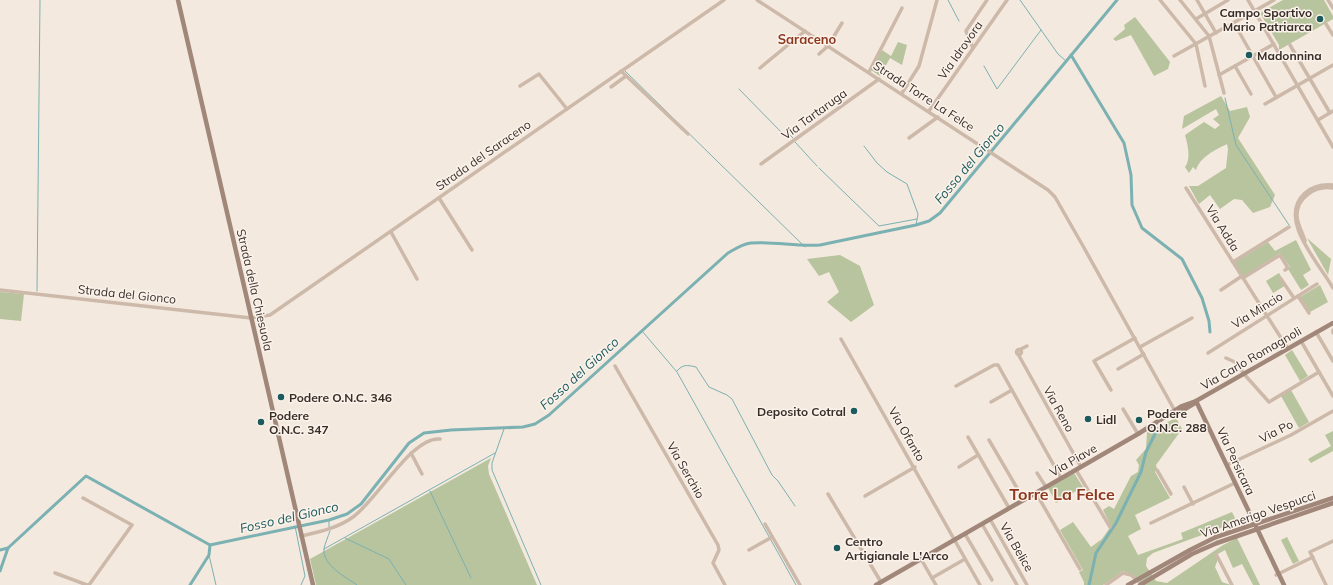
<svg xmlns="http://www.w3.org/2000/svg" width="1333" height="585" viewBox="0 0 1333 585" font-family="Mulish,sans-serif">
<style>
.green{fill:#b7c49d}
.lines{fill:none;stroke-linecap:round;stroke-linejoin:round}
.stream{stroke:#7bb1b2;stroke-width:1}
.canal{stroke:#7bb1b2;stroke-width:3}
.street{stroke:#cdb9a9;stroke-width:3.5}
.secondary{stroke:#a1877a;stroke-width:4.5}
.secondary-bridge{stroke:#a1877a;stroke-width:4.5}
.poi-dot{fill:#1c5a5d;stroke:#fbf3eb;stroke-width:1.5}
.labels{text-anchor:middle;dominant-baseline:central;stroke-width:3;stroke-linejoin:round;paint-order:stroke}
.poi-label{font-size:12px;font-weight:bold;fill:#3a2e29;stroke:#fbf3eb;text-anchor:start}
.street-label{font-size:12px;fill:#3a2e29;stroke:#fbf3eb}
.neighbourhood-label{font-size:13px;font-weight:bold;fill:#8d361e;stroke:#fbf3eb}
.water-label{font-size:13px;font-style:italic;fill:#1c5a5d;stroke:#fbf3eb}
.district-label{font-size:16px;font-weight:bold;fill:#8d361e;stroke:#fbf3eb}
</style>
<rect width="100%" height="100%" fill="#f4e9de"/>
<!-- green -->
<g class="green">
<polygon points="1283,0 1324,0 1333,16 1333,19 1279,50 1279,45 1260,13"/>
<polygon points="1135,17 1170,62 1168,69 1154,76 1131,35 1116,41 1113,39 1125,29 1124,25"/>
<polygon points="898,42 907,45 902,65 890,58 880,76 871,70 882,50 891,56"/>
<path d="M1221 96 1230 111 1247 107 1250 117 1238 138 1275 195 1270 207 1253 213 1242 200 1234 199 1220 209 1210 195 1199 204 1189 186H1198L1226 168 1228 149 1227 144C1215 150 1200 157 1196 170L1193 167 1189 173 1185 167C1191 159 1188 145 1185 135L1204 122 1215 129 1220 125 1213 119 1219 115 1216 109 1182 129 1184 116Z"/>
<polygon points="1307,238 1331,259 1328,275"/>
<polygon points="1296,240 1311,270 1303,275 1309,285 1301,290 1288,269 1290,267 1280,253 1243,277 1234,263 1268,242 1275,251"/>
<polygon points="840,255 860,266 874,305 851,322 827,302 839,292 829,272 819,276 807,259"/>
<polygon points="1279,273 1286,285 1273,293 1266,281"/>
<polygon points="1320,285 1328,302 1310,312 1300,297"/>
<polygon points="0,292 24,294 21,321 0,319"/>
<polygon points="1292,350 1308,376 1300,381 1285,355"/>
<polygon points="1291,390 1309,422 1299,428 1281,396"/>
<polygon points="1176,418 1182,429 1156,465 1157,469 1155,472 1170,498 1135,515 1141,529 1128,536 1138,555 1183,539 1181,533 1232,512 1239,526 1229,525 1153,553 1147,558 1146,566 1156,581 1167,583 1223,545 1237,538 1260,585 1253,585 1242,564 1233,568 1225,550 1216,555 1218,559 1215,567 1222,582 1231,585 1141,585 1131,574 1123,571 1103,585 1084,585 1084,582 1079,572 1083,570 1060,530 1073,522 1091,547 1102,539 1111,526 1103,510 1109,506 1114,509 1131,476 1138,472 1139,465 1136,460 1146,449 1147,432"/>
<polygon points="1333,431 1333,451 1311,463 1308,459 1331,446 1325,435"/>
<polygon points="491,458 488,466 489,474 537,585 316,585 310,559"/>
<polygon points="1074,473 1083,487 1056,503 1048,488"/>
<polygon points="1287,537 1299,561 1293,564 1281,540"/>
</g>
<g class="lines">
<!-- stream -->
<g class="stream">
<polyline points="948,0 959,21"/>
<polyline points="1020,0 1058,54 1066,61"/>
<polyline points="984,66 997,89 1041,30"/>
<polyline points="625,71 805,247"/>
<polyline points="739,89 784,135 788,133 793,138"/>
<polyline points="1225,98 1236,145 1289,225"/>
<polyline points="795,142 817,166"/>
<polyline points="864,146 877,163 887,172 907,184 918,214 916,225"/>
<polyline points="819,168 879,226 917,219"/>
<polyline points="37,291 40,0"/>
<polyline points="642,331 677,372 796,585"/>
<path d="M677 371C683 364 687 365 696 367L709 387 727 395 732 399 772 475 778 481 795 506"/>
<polyline points="504,429 492,463 492,470 541,585"/>
<polyline points="430,491 471,578"/>
<polyline points="295,526 305,576 301,585"/>
<polyline points="329,527 329,520"/>
<path d="M330 531C328 537 325 543 324 549 322 565 347 578 357 585"/>
<polyline points="345,538 389,559 406,585"/>
<polyline points="324,549 495,453"/>
<polyline points="209,555 216,585"/>
</g>
<!-- canal -->
<g class="canal">
<polyline points="1071,55 1124,143 1131,175 1132,205 1142,228 1182,259 1202,298 1209,321 1210,332"/>
<path d="M0 550 8 548 86 476 210 545 329 520 347 514 361 504 409 443 424 433 451 430 523 427 535 424 549 415 728 253C735 249 742 244 751 243 774 241 797 247 820 245L916 225 929 221 940 213 1117 0"/>
<polyline points="0,571 8,548"/>
<polyline points="190,585 209,555 210,545"/>
<polyline points="1089,585 1096,553 1116,523 1141,472 1146,452 1157,430"/>
</g>
<!-- street -->
<g class="street">
<polyline points="757,0 1048,190 1055,197 1083,246 1175,411"/>
<polyline points="1160,0 1196,44 1205,86"/>
<polyline points="1180,0 1209,36 1224,93"/>
<polyline points="1197,0 1216,33"/>
<polyline points="1248,0 1333,147"/>
<polyline points="1328,0 1333,8"/>
<polyline points="1196,19 1228,0"/>
<polyline points="1234,23 1276,97"/>
<polyline points="1326,24 1333,35"/>
<polyline points="1290,45 1330,113"/>
<polyline points="973,48 966,31 987,0"/>
<polyline points="819,54 828,46 842,23"/>
<polyline points="1174,56 1274,0"/>
<polyline points="1235,66 1251,94"/>
<polyline points="760,68 805,31"/>
<polyline points="621,71 688,134"/>
<polyline points="869,72 902,8"/>
<polyline points="1219,75 1274,44"/>
<polyline points="520,86 539,74 567,109"/>
<polyline points="611,87 626,76"/>
<polyline points="902,93 919,66 937,0"/>
<polyline points="1265,104 1333,65"/>
<polyline points="929,111 1007,0"/>
<polyline points="1318,120 1333,111"/>
<polyline points="909,138 938,117"/>
<polyline points="761,164 879,79"/>
<path d="M1333 185C1322 184 1313 186 1305 193 1276 219 1320 264 1333 288"/>
<polyline points="1186,188 1288,349"/>
<polyline points="439,198 472,250"/>
<polyline points="391,232 417,279"/>
<path d="M1305 241C1303 233 1298 226 1297 217 1296 198 1315 185 1333 188"/>
<polyline points="1233,262 1289,227"/>
<polyline points="1243,278 1280,255 1288,268 1285,270"/>
<polyline points="1281,279 1294,298"/>
<polyline points="0,290 251,318 270,315 724,0"/>
<polyline points="1221,290 1242,276"/>
<polyline points="1298,296 1309,313"/>
<polyline points="1333,330 1333,333"/>
<polyline points="1316,332 1333,361"/>
<polyline points="841,339 980,585"/>
<polyline points="1301,341 1333,396"/>
<polyline points="1140,347 1192,318"/>
<circle cx="1019" cy="352" r="2.5"/>
<polyline points="1019,350 1027,346"/>
<polyline points="1208,353 1317,284"/>
<polyline points="1018,354 1081,467"/>
<polyline points="1226,358 1237,363 1244,374 1269,402 1319,372"/>
<polyline points="615,366 718,545 719,550 713,563 725,585"/>
<polyline points="1118,369 1144,354"/>
<polyline points="956,386 994,365 998,365 1061,478"/>
<polyline points="1111,390 1094,361 1135,338"/>
<polyline points="991,402 1012,390"/>
<polyline points="1123,409 1138,434"/>
<polyline points="968,437 1009,508"/>
<polyline points="989,440 1024,500"/>
<polyline points="411,453 422,474"/>
<polyline points="1227,465 1291,435 1333,411"/>
<polyline points="959,467 978,455"/>
<polyline points="1076,470 1110,527"/>
<polyline points="1157,470 1171,494"/>
<polyline points="1037,473 1046,487"/>
<polyline points="1184,487 1193,504"/>
<polyline points="1036,493 1080,569"/>
<polyline points="828,494 881,582"/>
<polyline points="865,496 915,467"/>
<polyline points="83,498 132,525 89,585"/>
<polyline points="990,519 1027,585"/>
<polyline points="1151,523 1235,483"/>
<polyline points="765,524 800,585"/>
<polyline points="982,524 1017,585"/>
<polyline points="965,534 992,580"/>
<path d="M301 536C319 532 338 528 353 517 377 500 412 436 440 439"/>
<polyline points="749,550 772,537"/>
<polyline points="1216,554 1232,585"/>
<polyline points="921,559 936,585"/>
<polyline points="55,573 87,585"/>
<polyline points="1276,575 1313,557"/>
<polyline points="932,578 965,559"/>
<polyline points="1106,585 1123,573 1131,575 1138,581"/>
<polyline points="1326,585 1310,552 1333,541"/>
</g>
<!-- secondary -->
<g class="secondary">
<polyline points="178,0 313,585"/>
<polyline points="1196,401 1284,585"/>
<polyline points="1176,412 1180,412 1195,403"/>
<polyline points="1216,537 1333,498"/>
<polyline points="1217,543 1333,503"/>
<polyline points="876,585 1138,434 1182,406 1196,401 1333,323"/>
</g>
<!-- secondary-bridge -->
<g class="secondary-bridge">
<polyline points="1128,585 1190,550 1216,537"/>
<polyline points="1140,585 1192,554 1217,543"/>
</g>
</g>
<!-- markers -->
<g class="poi-dot">
<circle cx="1320" cy="19" r="4"/>
<circle cx="1249" cy="55" r="4"/>
<circle cx="281" cy="397" r="4"/>
<circle cx="854" cy="411" r="4"/>
<circle cx="1088" cy="419" r="4"/>
<circle cx="1139" cy="420" r="4"/>
<circle cx="261" cy="422" r="4"/>
<circle cx="837" cy="548" r="4"/>
</g>
<g class="labels">
<!-- poi labels -->
<g class="poi-label">
<text x="1312" y="12" text-anchor="end">Campo Sportivo<tspan x="1312" dy="14">Mario Patriarca</tspan></text>
<text x="1257" y="55">Madonnina</text>
<text x="289" y="397">Podere O.N.C. 346</text>
<text x="846" y="411" text-anchor="end">Deposito Cotral</text>
<text x="1147" y="413">Podere<tspan x="1147" dy="14">O.N.C. 288</tspan></text>
<text x="269" y="415">Podere<tspan x="269" dy="14">O.N.C. 347</tspan></text>
<text x="1096" y="419">Lidl</text>
<text x="845" y="541">Centro<tspan x="845" dy="14">Artigianale L'Arco</tspan></text>
</g>
<!-- street labels -->
<g class="street-label">
<text transform="translate(960 50) rotate(-55)">Via Idrovora</text>
<text transform="translate(924 96) rotate(33)">Strada Torre La Felce</text>
<text transform="translate(814 114) rotate(-36)">Via Tartaruga</text>
<text transform="translate(483 155) rotate(-35)">Strada del Saraceno</text>
<text transform="translate(1223 228) rotate(58)">Via Adda</text>
<text transform="translate(255 290) rotate(77)">Strada della Chiesuola</text>
<text transform="translate(127 294) rotate(6)">Strada del Gionco</text>
<text transform="translate(1257 310) rotate(-32)">Via Mincio</text>
<text transform="translate(1251 358) rotate(-30)">Via Carlo Romagnoli</text>
<text transform="translate(1059 409) rotate(61)">Via Reno</text>
<text transform="translate(1276 431) rotate(-27)">Via Po</text>
<text transform="translate(907 434) rotate(60)">Via Ofanto</text>
<text transform="translate(1073 460) rotate(-30)">Via Piave</text>
<text transform="translate(1236 461) rotate(65)">Via Persicara</text>
<text transform="translate(686 470) rotate(60)">Via Serchio</text>
<text transform="translate(1258 514) rotate(-19)">Via Amerigo Vespucci</text>
<text transform="translate(1017 547) rotate(60)">Via Belice</text>
</g>
<!-- neighbourhood labels -->
<g class="neighbourhood-label">
<text x="807" y="39">Saraceno</text>
</g>
<!-- water labels -->
<g class="water-label">
<text transform="translate(969 163) rotate(-50)">Fosso del Gionco</text>
<text transform="translate(579 373) rotate(-42)">Fosso del Gionco</text>
<text transform="translate(289 517) rotate(-13)">Fosso del Gionco</text>
</g>
<!-- district labels -->
<g class="district-label">
<text x="1062" y="494">Torre La Felce</text>
</g>
</g>
</svg>
